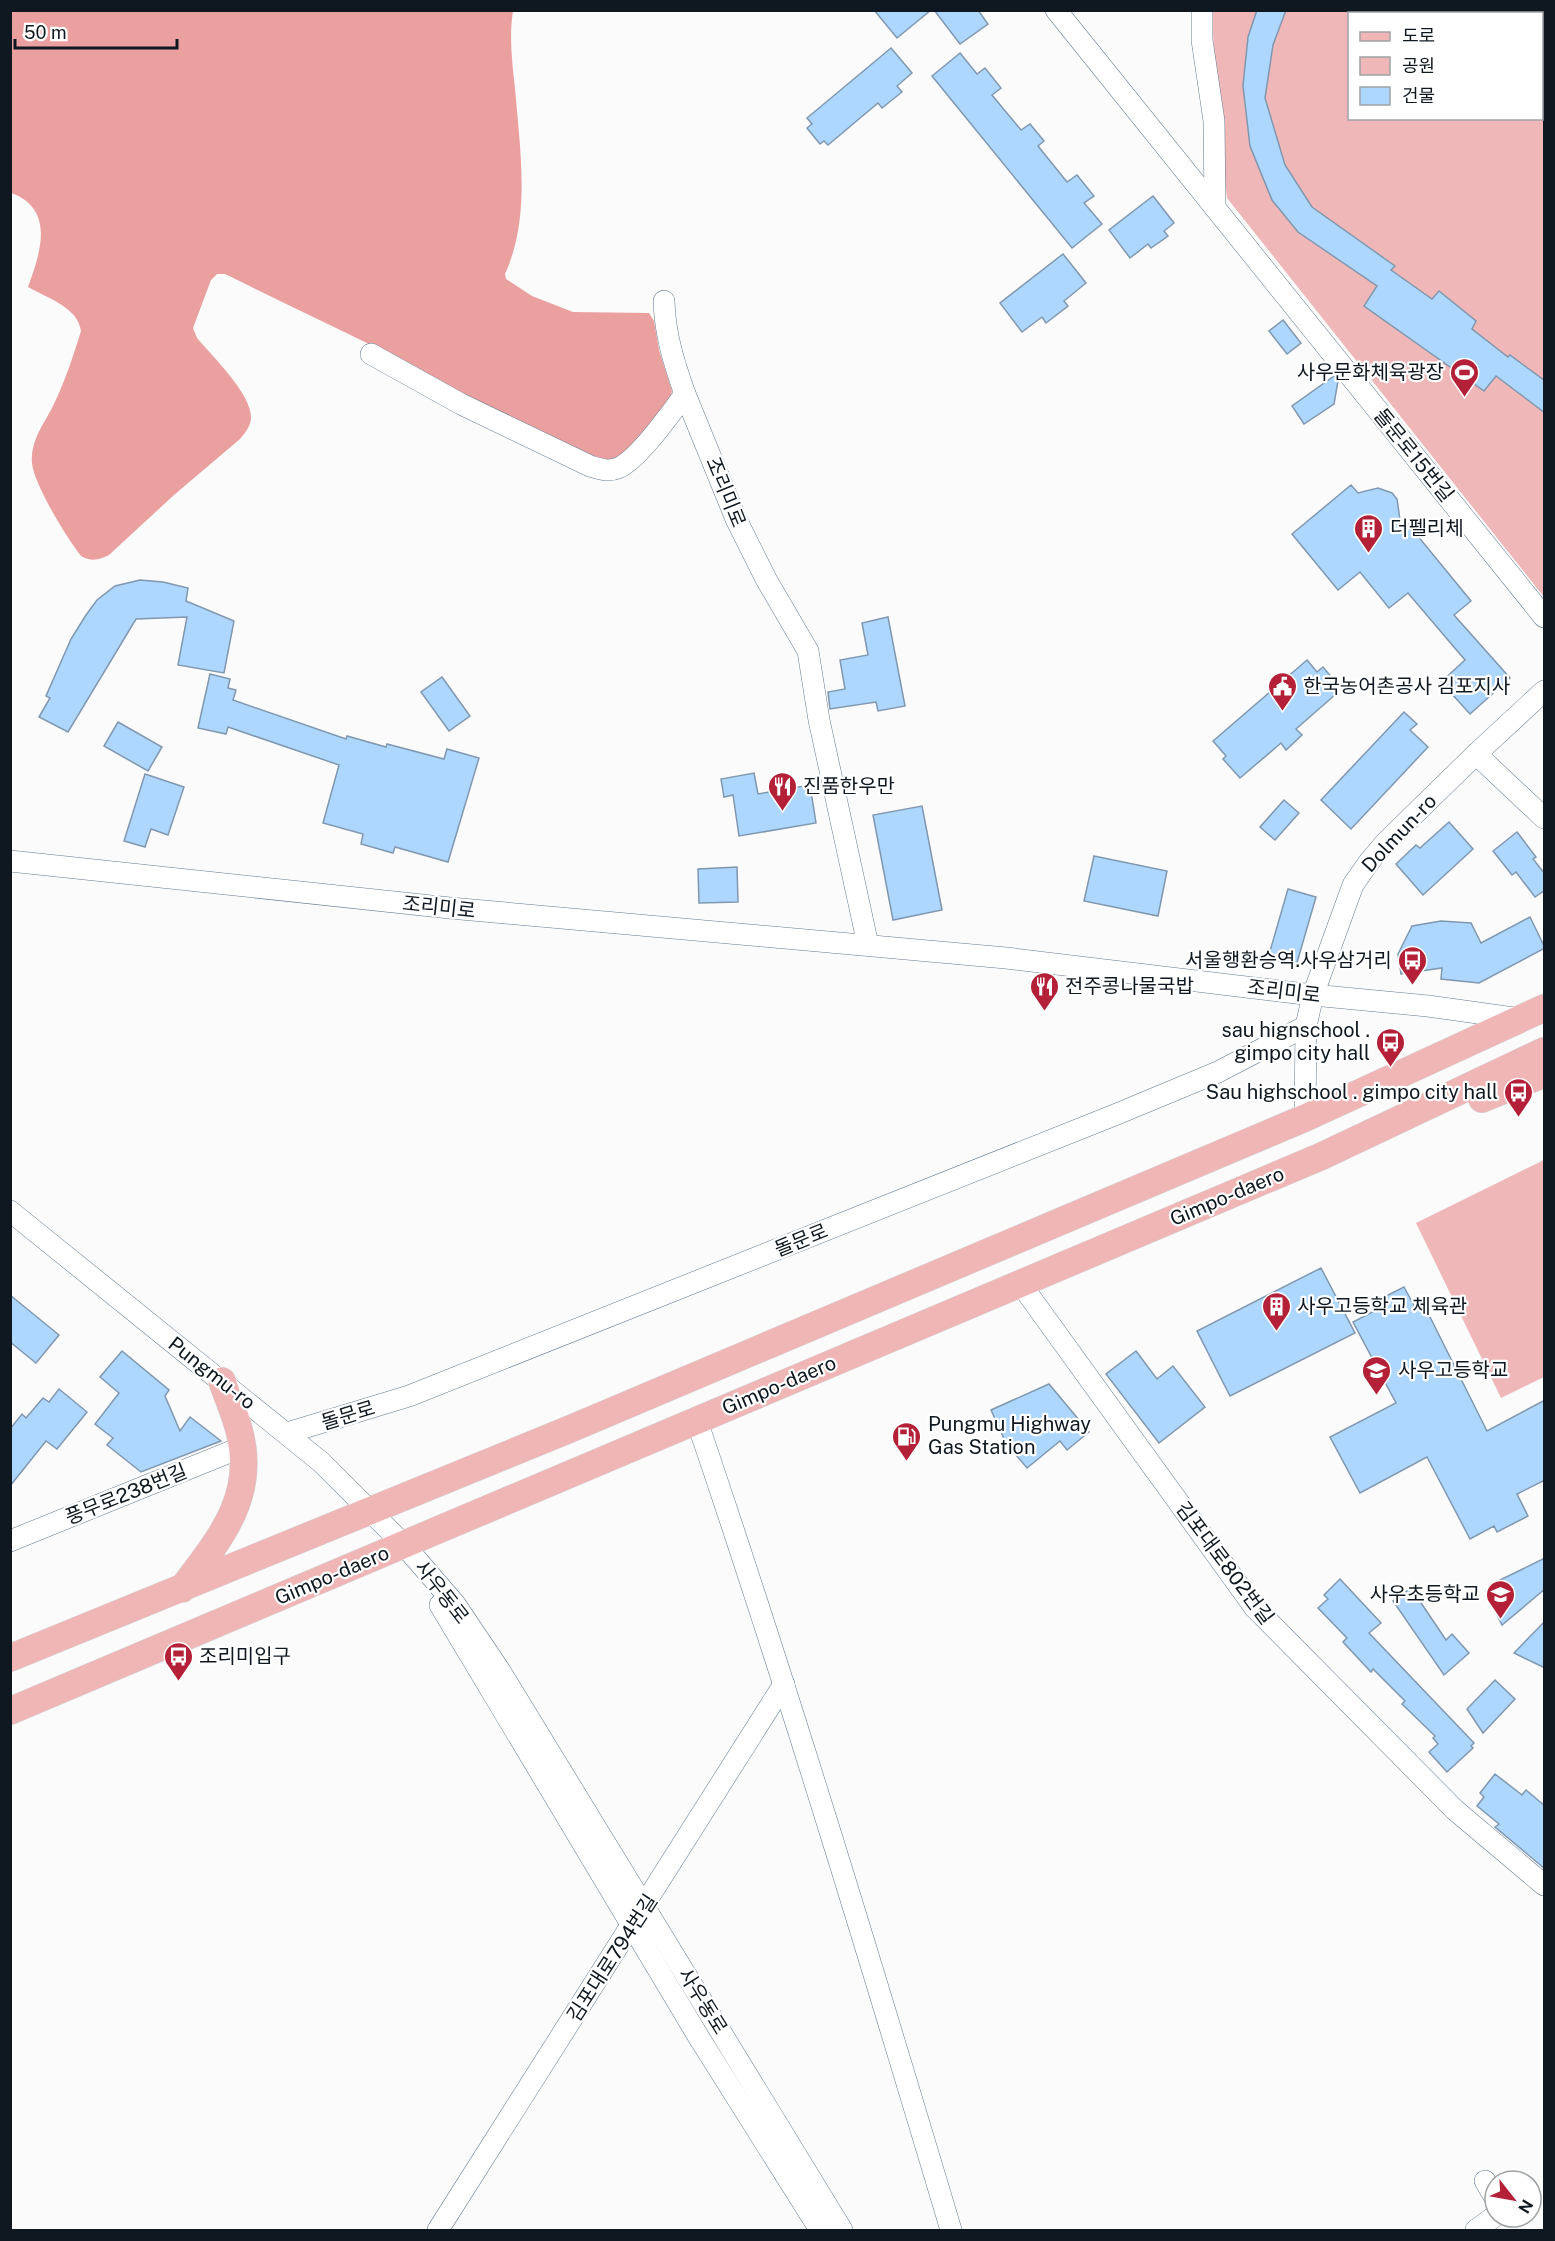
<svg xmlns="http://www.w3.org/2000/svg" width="1555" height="2241" viewBox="0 0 1555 2241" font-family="'Public Sans','Noto Sans KR',sans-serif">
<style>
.green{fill:#efb7b7;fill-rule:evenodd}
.forest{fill:#eba0a0}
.building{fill:#aed7ff;stroke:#8098af;stroke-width:1.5}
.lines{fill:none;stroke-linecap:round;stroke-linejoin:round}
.minor-casing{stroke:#647b91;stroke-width:22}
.major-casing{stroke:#d4d5d7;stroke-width:28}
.minor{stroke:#fff;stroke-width:21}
.major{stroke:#f0b5b5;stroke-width:27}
.labels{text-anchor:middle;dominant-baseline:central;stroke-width:4.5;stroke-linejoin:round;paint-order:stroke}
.poi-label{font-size:20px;fill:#0f1820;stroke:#fff;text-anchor:start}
.street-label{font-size:20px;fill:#0f1820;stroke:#fff}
</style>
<rect width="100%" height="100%" fill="#fbfbfb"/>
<!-- green -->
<g class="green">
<path d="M1212 11H1544V597L1227 198 1216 96ZM1350 14H1542V118H1350Z"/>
<polygon points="1544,1160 1544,1377 1501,1398 1416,1223"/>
</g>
<!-- forest -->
<path class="forest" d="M11 11H513C509 36 512 62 515 88 520 150 531 217 505 274L506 279 532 296 573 312 649 313 654 321 659 350 672 391 670 399C658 414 629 457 610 460 585 464 446 383 414 366 351 335 288 305 225 274H217L211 280 193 328 197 338C212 356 253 395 251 419 250 427 245 433 240 439L174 495 109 555C98 560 92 562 81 556 67 538 34 485 32 463 30 442 43 425 52 408 63 387 74 354 81 331 78 307 47 298 28 287 40 254 56 209 11 193Z"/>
<!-- building -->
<g class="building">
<polygon points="874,10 931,10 897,38"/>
<polygon points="934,10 978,10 988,24 960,44"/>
<polygon points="1257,10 1286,10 1273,45 1265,98 1285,165 1312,207 1395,266 1391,270 1432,299 1439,291 1476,321 1472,329 1508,357 1510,355 1545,381 1545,413 1496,376 1484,391 1364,306 1377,286 1298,232 1272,200 1250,146 1243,86 1248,37"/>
<polygon points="891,48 912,73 897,86 902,92 882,108 878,103 828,145 824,141 820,144 807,128 812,124 807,118"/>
<polygon points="960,53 977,74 985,68 1001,88 992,95 1021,130 1030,124 1044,141 1038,146 1067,182 1077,175 1094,196 1084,203 1102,224 1072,248 932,76"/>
<polygon points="1153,196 1174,223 1164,231 1168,236 1151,248 1148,244 1130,258 1109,230"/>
<polygon points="1063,254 1086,283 1064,301 1068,306 1046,323 1042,317 1022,332 1000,303"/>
<polygon points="1283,320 1301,343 1287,354 1269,331"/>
<polygon points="1334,376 1338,381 1334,404 1304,424 1292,406"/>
<polygon points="1351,485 1358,493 1378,488 1392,493 1397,499 1400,520 1408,524 1471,601 1454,615 1510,678 1470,714 1441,682 1465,660 1408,593 1389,608 1360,572 1338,590 1292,534"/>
<polygon points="140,580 163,582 188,588 186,601 234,621 224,673 178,665 187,617 136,619 68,732 39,717 50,698 46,696 71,639 86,615 97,600 115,586"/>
<polygon points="888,617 905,706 878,711 876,702 830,709 828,692 845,689 840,660 868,655 862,623"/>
<polygon points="1307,660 1317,672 1323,667 1333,679 1328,684 1336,694 1296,729 1302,735 1286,750 1281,743 1240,778 1223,759 1226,756 1213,741"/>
<polygon points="210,674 230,679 228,688 236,690 233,700 346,739 347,736 386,747 387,744 444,759 447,749 479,758 448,862 395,847 393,853 361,844 363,834 323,823 339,765 228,727 226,734 198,728"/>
<polygon points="442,677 470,716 449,731 421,692"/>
<polygon points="1404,712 1417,724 1410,730 1428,747 1351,829 1321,800"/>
<polygon points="118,722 162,747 148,771 104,746"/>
<polygon points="754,773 758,794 810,785 816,823 739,836 733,795 724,797 721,779"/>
<polygon points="145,774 184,787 168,835 151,829 145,847 124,841"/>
<polygon points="1284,800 1299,813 1275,840 1260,827"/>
<polygon points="922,806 942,910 893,920 873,815"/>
<polygon points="1449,822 1473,849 1423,895 1396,864 1416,845 1420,848"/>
<polygon points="1517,832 1536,857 1533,859 1545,874 1545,890 1535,897 1516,872 1512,875 1493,851"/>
<polygon points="1094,856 1167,871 1158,916 1084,901"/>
<polygon points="737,867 738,902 699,903 698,869"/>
<polygon points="1288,889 1316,897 1296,966 1268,958"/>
<polygon points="1530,917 1545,948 1479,983 1441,979 1442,968 1401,974 1398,954 1412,926 1441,921 1471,923 1481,943"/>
<polygon points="1321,1268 1355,1333 1230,1396 1197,1331"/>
<polygon points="1404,1287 1416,1309 1424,1305 1487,1431 1545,1400 1545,1480 1517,1494 1528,1516 1497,1532 1494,1526 1470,1539 1427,1457 1360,1493 1330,1437 1396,1403 1353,1322 1386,1305 1382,1298"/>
<polygon points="10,1295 59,1335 36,1363 10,1342"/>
<polygon points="122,1351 169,1390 165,1396 180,1431 190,1417 221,1441 141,1472 107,1445 113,1438 95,1424 119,1393 100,1377"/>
<polygon points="1136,1351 1157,1379 1173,1366 1205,1407 1159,1443 1106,1374"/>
<polygon points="1049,1384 1089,1432 1067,1450 1060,1441 1027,1468 1006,1443 991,1410"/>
<polygon points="59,1389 87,1412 57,1449 46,1441 10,1486 10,1429 22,1414 26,1418 43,1398 49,1402"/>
<polygon points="1545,1558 1545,1589 1502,1625 1496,1613 1498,1581"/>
<polygon points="1340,1579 1381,1623 1369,1633 1474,1743 1471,1746 1473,1748 1447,1772 1429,1752 1438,1744 1433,1738 1435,1736 1402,1704 1405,1701 1373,1669 1371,1672 1343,1642 1347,1638 1318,1608 1328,1599 1324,1595"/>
<polygon points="1411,1588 1446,1640 1452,1634 1469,1653 1444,1675 1393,1601"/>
<polygon points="1545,1621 1545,1668 1514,1653"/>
<polygon points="1495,1680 1515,1699 1483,1733 1467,1709"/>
<polygon points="1495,1774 1522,1795 1526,1790 1545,1806 1545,1869 1495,1827 1499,1824 1477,1806 1484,1797 1480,1793"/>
</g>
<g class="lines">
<defs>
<g id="minor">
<polyline points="1056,10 1544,617"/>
<polyline points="1202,10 1202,40 1214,121 1215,208"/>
<path d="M664 301C665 335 674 363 685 394"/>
<path d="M371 354 461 404 590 466C600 469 608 472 618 468 637 461 672 412 685 394L736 519 766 579 808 651 819 720 868 945"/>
<polyline points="1476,754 1544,818"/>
<polyline points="10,861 450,908 1006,958 1313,995 1428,1006 1521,1019"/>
<polyline points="1305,1118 1306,1026 1313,995 1353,885 1369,862 1385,843 1476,754 1544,691"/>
<polyline points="10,1211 321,1462 404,1545 455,1604 500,1671 842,2230"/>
<polyline points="1020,1283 1255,1608 1455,1810 1544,1885"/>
<path d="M697 1421C788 1689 870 1959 951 2230"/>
<polyline points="287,1433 409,1396 1117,1114 1218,1072 1306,1026"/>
<polyline points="10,1541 242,1447"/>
<polyline points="440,1605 698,2036 820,2230"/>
<polyline points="1485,2181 1495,2198"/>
<polyline points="438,2230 784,1684"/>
<polyline points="1476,2230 1495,2216"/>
</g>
<g id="major">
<polyline points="1482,1099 1544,1074"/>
<path d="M182 1589C218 1541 256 1498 240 1434 236 1416 228 1399 222 1381"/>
<polyline points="10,1658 570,1429 1305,1118 1544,1008"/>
<polyline points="10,1711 1322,1156 1544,1051"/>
</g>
</defs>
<!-- minor casing -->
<use href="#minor" class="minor-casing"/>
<!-- major casing -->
<use href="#major" class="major-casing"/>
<!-- minor -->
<use href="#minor" class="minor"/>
<!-- major -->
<use href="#major" class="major"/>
</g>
<!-- icons -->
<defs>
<symbol id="stadium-pin" viewBox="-11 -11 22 30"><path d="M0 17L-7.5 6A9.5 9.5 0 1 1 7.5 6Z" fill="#b32037" stroke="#fff"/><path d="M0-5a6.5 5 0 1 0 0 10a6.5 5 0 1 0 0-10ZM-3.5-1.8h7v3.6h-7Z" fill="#fff"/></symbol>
<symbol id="building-pin" viewBox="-11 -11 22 30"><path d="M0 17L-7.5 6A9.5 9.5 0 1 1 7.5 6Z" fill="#b32037" stroke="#fff"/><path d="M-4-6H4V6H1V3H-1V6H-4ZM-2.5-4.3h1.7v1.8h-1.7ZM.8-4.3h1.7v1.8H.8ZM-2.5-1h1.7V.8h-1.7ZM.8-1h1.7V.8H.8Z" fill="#fff"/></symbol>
<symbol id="civic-pin" viewBox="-11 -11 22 30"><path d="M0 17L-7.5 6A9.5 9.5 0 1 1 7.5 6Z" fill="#b32037" stroke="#fff"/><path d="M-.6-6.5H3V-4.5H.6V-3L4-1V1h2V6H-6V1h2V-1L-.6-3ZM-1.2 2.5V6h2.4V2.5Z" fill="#fff"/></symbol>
<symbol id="restaurant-pin" viewBox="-11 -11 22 30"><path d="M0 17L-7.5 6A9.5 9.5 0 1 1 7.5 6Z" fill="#b32037" stroke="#fff"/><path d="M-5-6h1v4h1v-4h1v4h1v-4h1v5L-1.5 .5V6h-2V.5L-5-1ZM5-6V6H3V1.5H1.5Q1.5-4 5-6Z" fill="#fff"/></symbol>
<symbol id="bus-pin" viewBox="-11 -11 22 30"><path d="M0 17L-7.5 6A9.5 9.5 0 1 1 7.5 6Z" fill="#b32037" stroke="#fff"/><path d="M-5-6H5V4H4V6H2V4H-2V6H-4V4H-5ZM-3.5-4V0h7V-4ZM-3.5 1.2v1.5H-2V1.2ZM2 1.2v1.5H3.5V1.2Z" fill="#fff"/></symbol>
<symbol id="school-pin" viewBox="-11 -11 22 30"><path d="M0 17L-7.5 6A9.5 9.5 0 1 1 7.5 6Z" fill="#b32037" stroke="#fff"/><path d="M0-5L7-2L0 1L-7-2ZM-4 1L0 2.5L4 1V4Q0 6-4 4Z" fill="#fff"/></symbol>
<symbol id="fuel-pin" viewBox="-11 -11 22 30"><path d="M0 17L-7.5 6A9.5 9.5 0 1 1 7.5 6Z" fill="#b32037" stroke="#fff"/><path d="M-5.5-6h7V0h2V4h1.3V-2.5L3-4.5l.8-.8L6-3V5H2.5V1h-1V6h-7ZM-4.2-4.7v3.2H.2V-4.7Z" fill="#fff"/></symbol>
</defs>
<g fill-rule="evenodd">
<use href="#stadium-pin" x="1448" y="356" width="33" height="45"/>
<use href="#building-pin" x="1352" y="512" width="33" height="45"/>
<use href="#civic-pin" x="1266" y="670" width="33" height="45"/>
<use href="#restaurant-pin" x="766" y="770" width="33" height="45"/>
<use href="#bus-pin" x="1396" y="944" width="33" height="45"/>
<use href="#restaurant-pin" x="1028" y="970" width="33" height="45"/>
<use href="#bus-pin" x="1374" y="1026" width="33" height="45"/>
<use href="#bus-pin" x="1502" y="1076" width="33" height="45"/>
<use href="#building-pin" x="1260" y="1290" width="33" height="45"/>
<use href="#school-pin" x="1360" y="1354" width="33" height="45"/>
<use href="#fuel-pin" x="890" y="1420" width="33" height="45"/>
<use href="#school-pin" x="1484" y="1578" width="33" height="45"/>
<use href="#bus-pin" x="162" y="1640" width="33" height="45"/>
</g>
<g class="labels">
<!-- poi labels -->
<g class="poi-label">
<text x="1444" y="372" text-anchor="end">사우문화체육광장</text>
<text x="1390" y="528">더펠리체</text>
<text x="1303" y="686">한국농어촌공사 김포지사</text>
<text x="803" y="786">진품한우만</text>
<text x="1392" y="960" text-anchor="end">서울행환승역.사우삼거리</text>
<text x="1065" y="986">전주콩나물국밥</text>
<text x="1370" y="1030" text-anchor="end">sau hignschool .<tspan x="1370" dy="23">gimpo city hall</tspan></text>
<text x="1498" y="1092" text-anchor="end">Sau highschool . gimpo city hall</text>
<text x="1297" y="1306">사우고등학교 체육관</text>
<text x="1398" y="1370">사우고등학교</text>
<text x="928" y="1424">Pungmu Highway<tspan x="928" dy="23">Gas Station</tspan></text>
<text x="1480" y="1594" text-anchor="end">사우초등학교</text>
<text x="199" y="1656">조리미입구</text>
</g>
<!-- street labels -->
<g class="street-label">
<text transform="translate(1414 455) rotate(51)">돌문로15번길</text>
<text transform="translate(726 492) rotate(68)">조리미로</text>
<text transform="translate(1399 833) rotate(-47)">Dolmun-ro</text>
<text transform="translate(439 907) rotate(6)">조리미로</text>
<text transform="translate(1284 991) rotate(7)">조리미로</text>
<text transform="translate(1227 1196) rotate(-23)">Gimpo-daero</text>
<text transform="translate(801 1240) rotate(-22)">돌문로</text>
<text transform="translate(212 1373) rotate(38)">Pungmu-ro</text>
<text transform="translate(779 1385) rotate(-23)">Gimpo-daero</text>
<text transform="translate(348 1415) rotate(-17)">돌문로</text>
<text transform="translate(126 1494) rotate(-22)">풍무로238번길</text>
<text transform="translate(1225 1563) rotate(53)">김포대로802번길</text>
<text transform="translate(332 1575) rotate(-23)">Gimpo-daero</text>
<text transform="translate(442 1592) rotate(52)">사우동로</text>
<text transform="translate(612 1958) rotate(-57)">김포대로794번길</text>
<text transform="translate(703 2001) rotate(58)">사우동로</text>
</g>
</g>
<!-- border -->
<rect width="1555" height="2241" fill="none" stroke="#0f1820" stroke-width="24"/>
<!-- legend -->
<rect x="1348" y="12" width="195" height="108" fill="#ffffff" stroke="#9fa3a6" stroke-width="1.5"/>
<rect x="1360" y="32" width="30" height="9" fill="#f0b5b5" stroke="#9fa3a6" stroke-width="1.5"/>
<text x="1402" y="42" font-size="18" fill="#0f1820">도로</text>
<rect x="1360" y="57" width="30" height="18" fill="#efb7b7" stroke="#9fa3a6" stroke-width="1.5"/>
<text x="1402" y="72" font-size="18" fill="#0f1820">공원</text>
<rect x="1360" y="87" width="30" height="18" fill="#aed7ff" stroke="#9fa3a6" stroke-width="1.5"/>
<text x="1402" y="102" font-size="18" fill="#0f1820">건물</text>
<!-- north arrow -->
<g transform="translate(1513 2199) rotate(121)"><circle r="28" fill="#ffffff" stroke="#9fa3a6" stroke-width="1.5"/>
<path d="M0-4.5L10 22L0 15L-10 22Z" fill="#b32037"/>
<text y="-9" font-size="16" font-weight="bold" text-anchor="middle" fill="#0f1820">N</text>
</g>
<!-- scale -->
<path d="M15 39v9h162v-9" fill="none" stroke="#0f1820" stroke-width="3"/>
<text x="24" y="39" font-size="18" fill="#0f1820" stroke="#ffffff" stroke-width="4.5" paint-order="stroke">50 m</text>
</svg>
